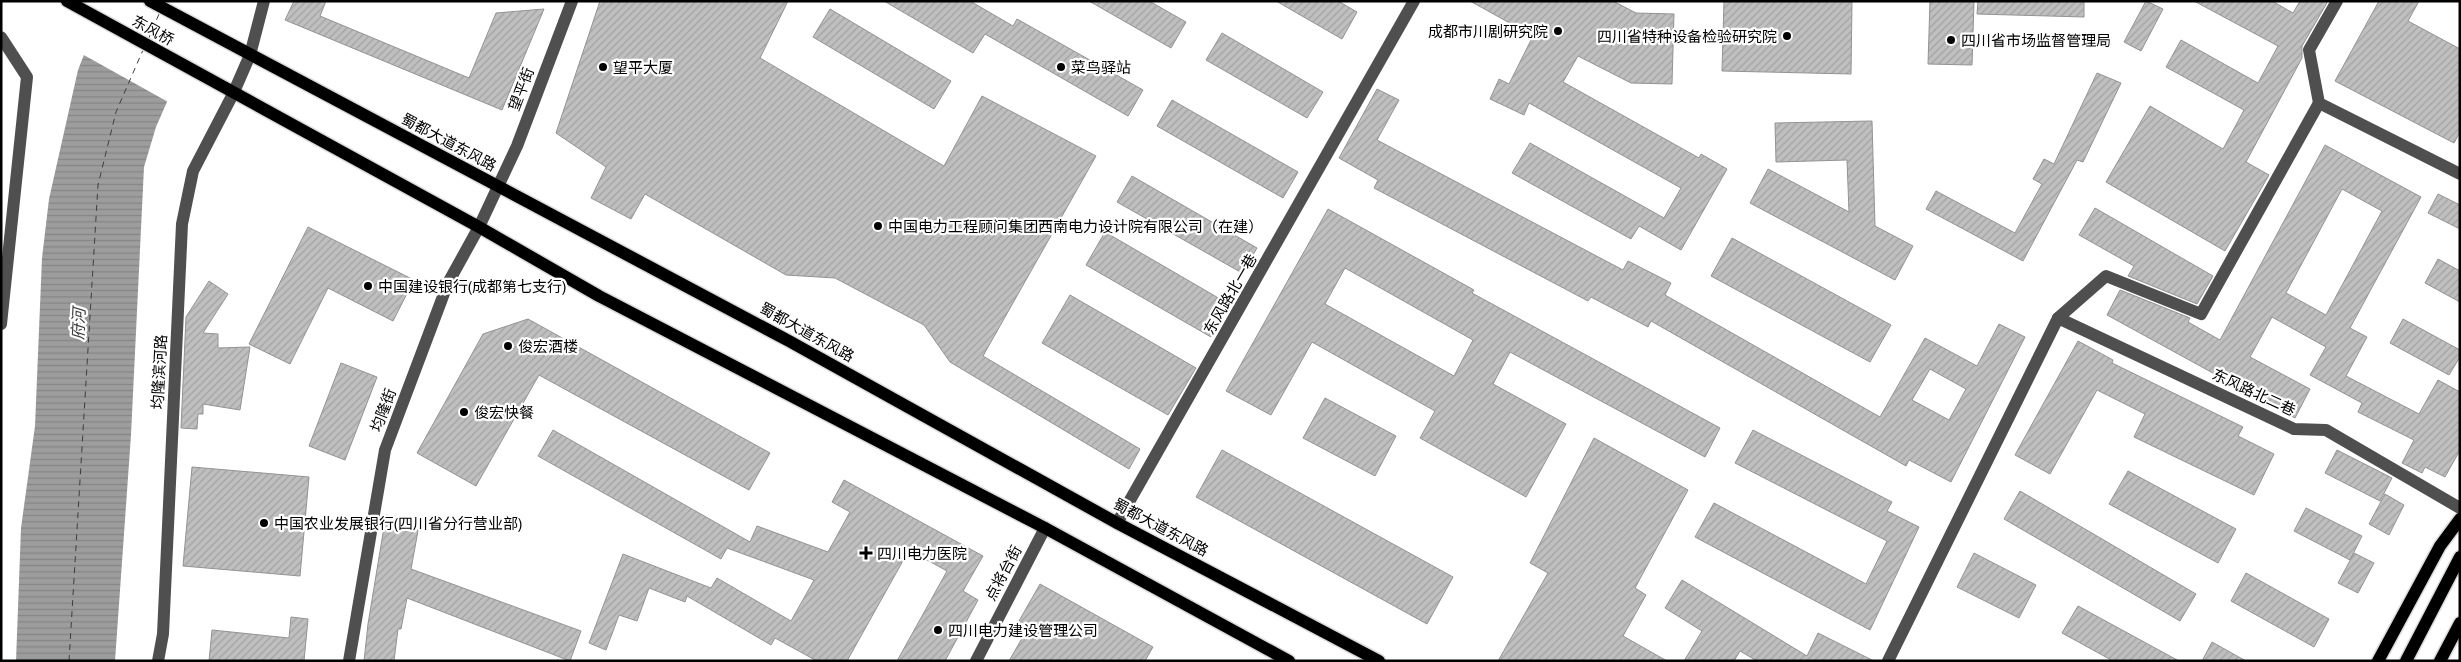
<svg xmlns="http://www.w3.org/2000/svg" width="2461" height="662" viewBox="0 0 2461 662" font-family="'Archivo Narrow','Noto Sans SC',sans-serif">
<style>
.water{fill:url(#water-rules)}
.pier{fill:#fff}
.lines{fill:none;stroke-linecap:round;stroke-linejoin:round}
.ferry{stroke:#3e3e3e;stroke-width:1;stroke-dasharray:6 5;stroke-linecap:butt}
.building{fill:url(#building-hatch);stroke:#939393;fill-rule:evenodd}
.major-casing{stroke:#dbdbdb;stroke-width:15}
.minor{stroke:#4f4f4f;stroke-width:12}
.major{stroke:#000;stroke-width:12}
.poi-dot{fill:#000;stroke:#fff;stroke-width:2}
.labels{text-anchor:middle;dominant-baseline:central;stroke-width:4.5;stroke-linejoin:round;paint-order:stroke}
.street-label{font-size:15px;fill:#000;stroke:#fff}
.poi-label{font-size:15px;fill:#000;stroke:#fff;text-anchor:start}
.water-label{font-size:16px;font-style:italic;fill:#3e3e3e;stroke:#fff}
</style>
<defs>
<pattern id="water-rules" width="6" height="5" patternUnits="userSpaceOnUse" patternTransform="scale(1.25)"><rect width="6" height="5" fill="#9d9d9d"/><path d="M0 2.5h6" fill="none" stroke="#858585"/></pattern>
<pattern id="building-hatch" width="6" height="6" patternUnits="userSpaceOnUse" patternTransform="scale(1.25)"><rect width="6" height="6" fill="#bfbfbf"/><path d="M-1 1l2-2M0 6l6-6M5 7l2-2" fill="none" stroke="#a2a2a2"/></pattern>
</defs>
<rect width="100%" height="100%" fill="#fff"/>
<!-- water -->
<polygon class="water" points="105,1 211,1 156,127 144,167 131,435 115,661 16,661 21,528 35,426 42,258 49,199 78,70"/>
<!-- pier -->
<polygon class="pier" points="103,1 214,1 170,103 82,54"/>
<g class="lines">
<!-- ferry -->
<g class="ferry">
<polyline points="148,40 159,14"/>
<polyline points="69,661 98,185 116,112 143,50"/>
</g>
</g>
<!-- building -->
<g class="building">
<polygon points="294,1 326,1 320,16 469,78 496,13 544,9 502,110 285,20"/>
<polygon points="600,1 788,1 760,58 944,166 982,96 1096,156 983,356 1140,449 1129,469 950,362 924,325 835,278 786,275 645,194 631,219 591,198 606,167 556,133"/>
<polygon points="884,1 970,1 1013,26 1017,19 1143,90 1128,116 985,34 973,53"/>
<polygon points="1089,1 1149,1 1186,22 1171,48"/>
<polygon points="1276,1 1338,1 1357,12 1342,39"/>
<polygon points="1470,1 1613,1 1636,13 1674,14 1672,84 1631,83 1578,56 1563,82 1699,158 1701,154 1727,169 1681,250 1639,226 1631,239 1512,173 1530,143 1664,218 1681,188 1529,103 1524,115 1490,99 1499,79 1509,84 1533,36"/>
<polygon points="1724,1 1852,1 1851,74 1722,71"/>
<polygon points="1930,1 1974,1 1972,65 1928,64"/>
<polygon points="1978,1 2084,1 2084,17 1977,14"/>
<polygon points="2146,1 2163,9 2141,51 2124,42"/>
<polygon points="2194,1 2272,1 2293,13 2300,1 2328,1 2302,46 2302,58 2246,162 2269,175 2225,251 2106,182 2150,106 2223,149 2244,110 2166,67 2181,40 2258,83 2278,46"/>
<polygon points="2379,1 2419,1 2408,21 2460,49 2460,132 2454,143 2335,81"/>
<polygon points="830,9 951,81 934,109 813,37"/>
<polygon points="1222,33 1323,92 1307,118 1206,60"/>
<polygon points="2097,73 2121,83 2083,162 2077,160 2023,261 1926,209 1936,191 2015,233 2042,184 2033,179 2044,159 2054,164"/>
<path d="M1377 89 1399 100 1377 140 1623 270 1628 261 1671 283 1665 295 1880 417 1925 338 1977 366 1999 324 2025 337 1951 482 1909 460 1906 466 1651 321 1648 327 1591 297 1588 301 1374 188 1378 180 1339 158ZM1930 369 1966 389 1949 420 1912 400Z"/>
<polygon points="1172,100 1298,172 1283,198 1157,126"/>
<polygon points="1872,121 1875,226 1913,246 1895,280 1750,203 1768,169 1849,212 1847,160 1776,162 1775,123"/>
<path d="M2325 145 2421 197 2350 328 2367 337 2346 376 2419 414 2438 380 2460 392V450L2445 477 2425 467 2422 473 2402 463 2414 440 2358 412 2362 403 2310 375 2326 347 2272 317 2250 357 2310 389 2295 418 2107 315 2120 290 2190 318 2188 322 2220 340ZM2342 189 2382 211 2326 315 2286 293Z"/>
<polygon points="1132,176 1257,248 1242,273 1117,202"/>
<polygon points="2438,194 2460,205 2460,229 2428,213"/>
<polygon points="2095,208 2213,276 2197,304 2128,276 2134,266 2079,235"/>
<path d="M1328 209 1474 290 1472 293 1720 428 1705 457 1510 352 1493 384 1566 424 1526 497 1420 438 1435 411 1312 342 1271 415 1226 391ZM1345 268 1473 340 1454 376 1325 304Z"/>
<polygon points="308,227 414,280 393,321 328,288 290,364 249,344"/>
<polygon points="1105,232 1227,303 1211,337 1086,265"/>
<polygon points="1732,238 1891,325 1870,362 1711,276"/>
<polygon points="2438,259 2460,271 2460,302 2425,283"/>
<polygon points="209,281 228,294 203,333 218,334 218,348 250,347 240,410 203,404 203,414 198,414 197,429 181,428 186,317"/>
<polygon points="1070,295 1196,368 1168,415 1042,343"/>
<polygon points="528,319 770,453 749,490 539,375 476,486 417,453 483,334"/>
<polygon points="2403,319 2460,350 2460,357 2449,375 2390,343"/>
<polygon points="2078,341 2113,360 2112,363 2243,427 2238,436 2274,454 2254,495 2134,437 2145,414 2097,390 2050,474 2015,455"/>
<polygon points="341,363 377,377 345,460 309,446"/>
<polygon points="1325,398 1396,436 1375,476 1303,438"/>
<polygon points="553,430 750,542 757,526 828,552 850,512 832,502 844,480 983,556 963,591 978,600 945,661 897,661 947,571 909,550 847,661 817,661 775,638 771,645 687,596 685,602 649,588 637,621 619,615 606,650 589,643 623,554 711,588 717,578 791,621 814,580 727,548 721,559 538,456"/>
<polygon points="1753,430 1892,502 1887,511 1919,527 1870,630 1695,537 1714,503 1866,584 1887,541 1735,463"/>
<polygon points="1594,438 1688,490 1635,588 1646,595 1623,636 1667,661 1498,661 1548,573 1530,563"/>
<polygon points="1222,450 1453,577 1427,624 1196,497"/>
<polygon points="2337,450 2392,478 2380,501 2325,473"/>
<polygon points="192,467 309,477 300,576 183,566"/>
<polygon points="2128,471 2236,529 2218,563 2109,504"/>
<polygon points="2020,491 2196,594 2180,621 2004,519"/>
<polygon points="2385,494 2404,505 2389,535 2369,524"/>
<polygon points="2306,508 2362,536 2350,560 2294,531"/>
<polygon points="386,515 420,520 411,569 581,631 570,661 407,598 401,629 398,629 394,661 364,661 368,624"/>
<polygon points="1974,553 2036,585 2019,618 1957,587"/>
<polygon points="2354,553 2374,563 2358,593 2338,583"/>
<polygon points="2246,573 2329,619 2314,647 2231,601"/>
<polygon points="1682,580 1807,656 1818,633 1874,661 1757,661 1740,651 1734,661 1684,661 1702,631 1665,608"/>
<polygon points="1040,584 1153,647 1145,661 1009,661 1025,633 1015,628"/>
<polygon points="2078,606 2179,661 2113,661 2062,633"/>
<polygon points="291,617 308,619 304,661 209,661 212,630 289,638"/>
<polygon points="2212,642 2246,661 2202,661"/>
</g>
<g class="lines">
<defs>
<g id="major">
<polyline points="67,1 479,227 599,296 1045,528 1289,661"/>
<polyline points="150,1 789,341 1117,523 1379,661"/>
<polyline points="2378,661 2440,546 2460,519"/>
<polyline points="2406,661 2460,557"/>
<polyline points="2440,661 2460,623"/>
</g>
</defs>
<!-- major casing -->
<use href="#major" class="major-casing"/>
<!-- minor -->
<g class="minor">
<polyline points="2337,1 2309,50 2319,103 2460,174"/>
<polyline points="1,37 27,77 1,324"/>
<polyline points="2058,318 2106,276 2201,314 2319,103"/>
<polyline points="1117,523 1414,1"/>
<polyline points="158,661 163,634 182,224 193,171 233,94 250,55 264,1"/>
<polyline points="349,661 385,450 448,283 479,227 517,146 572,1"/>
<polyline points="976,661 1045,528"/>
<polyline points="1888,661 2058,318 2294,429 2326,430 2460,508"/>
</g>
<!-- major -->
<use href="#major" class="major"/>
</g>
<!-- markers -->
<g class="poi-dot">
<circle cx="1558" cy="31" r="5"/>
<circle cx="1787" cy="36" r="5"/>
<circle cx="1951" cy="40" r="5"/>
<circle cx="603" cy="67" r="5"/>
<circle cx="1061" cy="67" r="5"/>
<circle cx="878" cy="226" r="5"/>
<circle cx="368" cy="286" r="5"/>
<circle cx="508" cy="346" r="5"/>
<circle cx="464" cy="412" r="5"/>
<circle cx="264" cy="523" r="5"/>
<path d="M863.5 545.5h5v5h5v5h-5v5h-5v-5h-5v-5h5z"/>
<circle cx="938" cy="630" r="5"/>
</g>
<g class="labels">
<!-- street labels -->
<g class="street-label">
<text transform="translate(153 30) rotate(29)">东风桥</text>
<text transform="translate(521 89) rotate(-69)">望平街</text>
<text transform="translate(449 142) rotate(28)">蜀都大道东风路</text>
<text transform="translate(1230 294) rotate(-60)">东风路北一巷</text>
<text transform="translate(807 332) rotate(29)">蜀都大道东风路</text>
<text transform="translate(159 372) rotate(-87)">均隆滨河路</text>
<text transform="translate(2254 392) rotate(25)">东风路北二巷</text>
<text transform="translate(383 410) rotate(-69)">均隆街</text>
<text transform="translate(1161 527) rotate(28)">蜀都大道东风路</text>
<text transform="translate(1003 573) rotate(-62)">点将台街</text>
</g>
<!-- poi labels -->
<g class="poi-label">
<text x="1548" y="31" text-anchor="end">成都市川剧研究院</text>
<text x="1777" y="36" text-anchor="end">四川省特种设备检验研究院</text>
<text x="1961" y="40">四川省市场监督管理局</text>
<text x="613" y="67">望平大厦</text>
<text x="1071" y="67">菜鸟驿站</text>
<text x="888" y="226">中国电力工程顾问集团西南电力设计院有限公司（在建）</text>
<text x="378" y="286">中国建设银行(成都第七支行)</text>
<text x="518" y="346">俊宏酒楼</text>
<text x="474" y="412">俊宏快餐</text>
<text x="274" y="523">中国农业发展银行(四川省分行营业部)</text>
<text x="877" y="553">四川电力医院</text>
<text x="948" y="630">四川电力建设管理公司</text>
</g>
<!-- water labels -->
<g class="water-label">
<text transform="translate(78 324) rotate(-87)">府河</text>
</g>
</g>
<!-- border -->
<rect width="2461" height="662" fill="none" stroke="#000000" stroke-width="5"/>
</svg>
